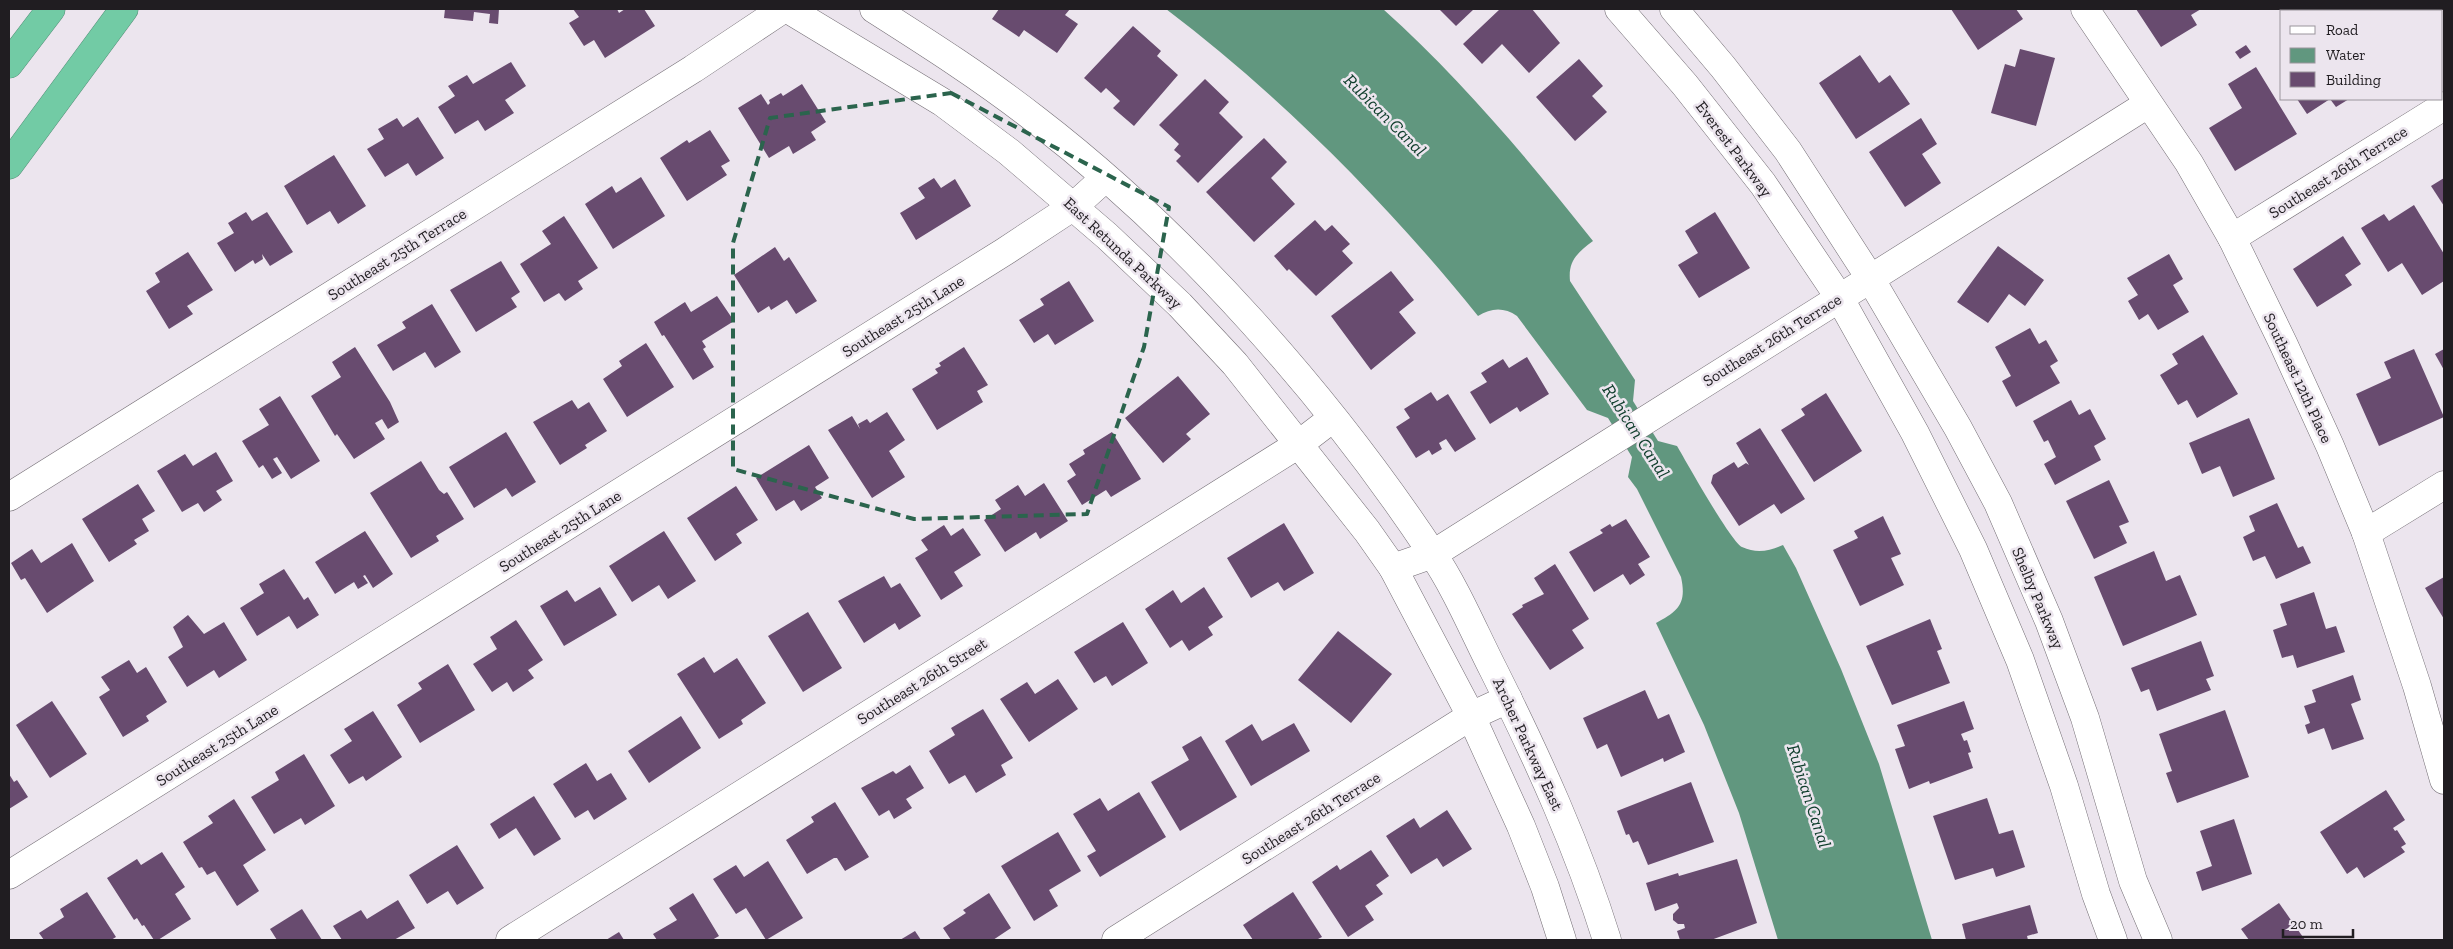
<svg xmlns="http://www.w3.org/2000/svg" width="2453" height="949" viewBox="0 0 2453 949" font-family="'Zilla Slab',serif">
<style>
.water{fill:#61977f}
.building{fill:#684b6f}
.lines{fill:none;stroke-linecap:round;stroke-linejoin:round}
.minor-casing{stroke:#746e75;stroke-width:29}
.highway-casing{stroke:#558e77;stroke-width:29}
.minor{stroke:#fff;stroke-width:28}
.highway{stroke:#72cba5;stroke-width:28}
.marked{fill:none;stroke:#2b644d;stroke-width:4;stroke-dasharray:10 6;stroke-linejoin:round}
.labels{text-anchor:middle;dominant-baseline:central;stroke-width:5;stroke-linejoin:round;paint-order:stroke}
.street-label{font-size:16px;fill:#201d21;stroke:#ece5ee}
.water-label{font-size:18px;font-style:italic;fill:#0e3d2b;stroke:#ece5ee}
</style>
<rect width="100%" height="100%" fill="#ece5ee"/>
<!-- water -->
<path class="water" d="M1166 9H1383C1461 79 1528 159 1593 241 1577 253 1568 261 1570 281L1635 380 1633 401 1658 441 1677 446C1687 463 1731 542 1742 547 1757 554 1769 551 1783 545L1796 568 1841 669 1879 764 1932 940H1778L1739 813 1704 725 1656 623C1678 611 1687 604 1681 577L1637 489 1628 477 1632 457 1608 418 1587 410 1517 316C1504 307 1491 308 1478 316 1387 203 1282 97 1166 9Z"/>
<!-- building -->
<g class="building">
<polygon points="445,9 499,9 498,24 489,23 490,14 474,12 473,21 444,18"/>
<polygon points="573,9 617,9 619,13 625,9 644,9 655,26 605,58 594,40 584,46 569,23 579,17"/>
<polygon points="999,9 1070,9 1065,15 1078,24 1057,53 1024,30 1019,37 992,19"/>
<polygon points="1439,9 1474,9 1456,26"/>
<polygon points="1500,9 1532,9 1560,43 1529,73 1502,44 1482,64 1463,44"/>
<polygon points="1951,9 2016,9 2023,19 1978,50"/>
<polygon points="2136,9 2201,9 2191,15 2197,25 2161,47"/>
<polygon points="2338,9 2376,9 2378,11 2340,11"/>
<polygon points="2388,9 2418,9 2420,11 2384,11"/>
<polygon points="1133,26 1161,51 1157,56 1178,75 1134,126 1113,108 1120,101 1106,88 1101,93 1084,78"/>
<polygon points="2246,45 2251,52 2240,59 2235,52"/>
<polygon points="2020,49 2055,58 2036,126 1991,113 2005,64 2015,67"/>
<polygon points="1860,55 1879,83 1890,75 1910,104 1856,139 1819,83"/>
<polygon points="1579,59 1603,86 1592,96 1607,112 1575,141 1536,97"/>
<polygon points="511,62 526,86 505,100 514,113 485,131 478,120 455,134 438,107 455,96 448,86 467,75 473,84"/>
<polygon points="2256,67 2297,134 2235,171 2209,128 2242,108 2228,84"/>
<polygon points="1205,79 1229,102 1219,113 1243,137 1198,183 1176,161 1181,156 1174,150 1179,144 1159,125"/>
<polygon points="802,84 826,122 811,132 816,140 793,154 789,146 769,158 738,108 761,94 768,105 770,103 769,100 781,93 783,96"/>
<polygon points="2297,99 2349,99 2336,107 2330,99 2307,114"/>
<polygon points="418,117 444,158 416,176 408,163 385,177 367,149 384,139 378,129 397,118 403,127"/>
<polygon points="1921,118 1937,144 1922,154 1941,183 1905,207 1869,152"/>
<polygon points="710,130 730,161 721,166 727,175 687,201 660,158 687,140 689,143"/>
<polygon points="1264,138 1287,162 1271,178 1295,204 1254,242 1206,192"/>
<polygon points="334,155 366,206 338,224 330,211 307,225 284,186"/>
<polygon points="641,177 665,216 613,249 585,204 612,186 616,193"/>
<polygon points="934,178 941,188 955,179 971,206 916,240 900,213 925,198 918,188"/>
<polygon points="2444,178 2444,206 2431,186"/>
<polygon points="2414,205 2444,254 2444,281 2422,295 2402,263 2388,272 2361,228 2384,214 2389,221"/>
<polygon points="246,212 252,221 267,212 293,252 270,266 262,254 263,259 255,264 253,260 235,272 217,243 234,233 228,223"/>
<polygon points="1715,212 1750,268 1699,298 1678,265 1698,253 1685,231"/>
<polygon points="564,216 598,268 578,281 583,289 565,301 559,293 544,302 520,264 551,244 542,231"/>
<polygon points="1315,220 1325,231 1332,225 1350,244 1342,251 1353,263 1316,296 1289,269 1287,271 1274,256"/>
<polygon points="2343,236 2361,264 2345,275 2352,285 2317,307 2293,269"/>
<polygon points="1998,246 2044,280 2025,306 2009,294 1988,323 1957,302"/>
<polygon points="775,247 784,261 789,257 817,301 796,314 787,300 771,310 769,306 758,313 734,275"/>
<polygon points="188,252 213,290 187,306 193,314 169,329 146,291 160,282 155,273"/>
<polygon points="2169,254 2183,279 2173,285 2189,312 2158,330 2148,314 2139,320 2128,301 2138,295 2127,278"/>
<polygon points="501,261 520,292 511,298 517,307 476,332 450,290"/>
<polygon points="1391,271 1414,300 1399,312 1416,333 1371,370 1331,316"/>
<polygon points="1069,281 1094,321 1055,345 1048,334 1034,343 1019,320 1044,305 1040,299"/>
<polygon points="717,296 734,321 702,341 706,347 703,349 714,367 693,380 664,335 662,336 654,322 685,302 691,312"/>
<polygon points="432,304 461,352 435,368 425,352 393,371 377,345 406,328 402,322"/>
<polygon points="2030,328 2039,344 2046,340 2058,361 2050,366 2060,383 2016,407 2002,381 2011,376 1995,347"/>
<polygon points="2203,335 2238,394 2197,418 2187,400 2178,405 2160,375 2178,364 2172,354"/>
<polygon points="646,343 674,387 627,417 603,379 622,366 619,361"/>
<polygon points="355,347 390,402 399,422 388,429 382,419 375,423 385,439 354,459 337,434 335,436 311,396 341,377 332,362"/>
<polygon points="964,347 988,385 977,391 983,402 937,430 912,389 938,373 935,369 941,366 939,363"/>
<polygon points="2414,349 2444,417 2379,446 2356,394 2391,378 2384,362"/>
<polygon points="2444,349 2444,370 2435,354"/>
<polygon points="1527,357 1549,394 1520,412 1517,407 1490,424 1470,392 1487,382 1481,373 1503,359 1509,368"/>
<polygon points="1178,376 1210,414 1186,434 1191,439 1163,463 1125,418"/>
<polygon points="1431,392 1437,401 1448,394 1476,439 1455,452 1446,439 1439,443 1442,449 1432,455 1429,450 1416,458 1396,427 1410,418 1404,409"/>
<polygon points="1826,393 1862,451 1814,482 1781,430 1805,415 1801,409"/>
<polygon points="280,396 320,461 291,479 277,457 273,459 282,473 272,479 263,465 259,468 242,441 269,425 259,409"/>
<polygon points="572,400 578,409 589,402 607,431 585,445 587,448 560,465 533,422"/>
<polygon points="2071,400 2079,415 2090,409 2106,439 2094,446 2101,460 2055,485 2044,464 2056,457 2048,440 2044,442 2033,421"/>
<polygon points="887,412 905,440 889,451 905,477 872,498 828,430 852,416 860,429 858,424 867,419 870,423"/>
<polygon points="2249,418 2275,479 2233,497 2220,466 2202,474 2189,443"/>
<polygon points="1760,428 1805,499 1781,514 1774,504 1739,526 1711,483 1713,475 1734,462 1738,468 1746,463 1749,465 1736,443"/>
<polygon points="506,432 536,482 512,497 506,488 474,508 449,467"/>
<polygon points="1112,432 1141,479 1111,497 1106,490 1082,505 1067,481 1076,475 1069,464 1085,454 1083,450"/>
<polygon points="809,445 829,478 815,487 822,498 801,511 794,500 776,511 756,478"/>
<polygon points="216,452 233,481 216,491 222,500 204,512 198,503 182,512 157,471 185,454 193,466"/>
<polygon points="421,461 439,490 444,494 447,492 464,519 436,536 439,541 411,558 370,493"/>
<polygon points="2109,480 2129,522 2119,526 2127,543 2094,559 2066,501"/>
<polygon points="1044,483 1068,521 1040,539 1036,532 1005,552 984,520 1001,509 995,500 1018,485 1025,496"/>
<polygon points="138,484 155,511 142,519 149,531 134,540 137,544 109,562 82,519"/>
<polygon points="736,486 758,520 736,534 742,543 715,561 687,518"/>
<polygon points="2277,503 2298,548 2303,546 2311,563 2276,579 2265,556 2253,561 2243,537 2255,531 2249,516"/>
<polygon points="1883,516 1901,554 1891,558 1904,585 1860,606 1833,550 1858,538 1854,531"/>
<polygon points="1626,519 1650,557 1638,564 1645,575 1630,585 1623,574 1594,592 1569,552 1603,533 1600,530 1610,524 1612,527"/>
<polygon points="1284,523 1314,573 1284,591 1278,582 1251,598 1227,558"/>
<polygon points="944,525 951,536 963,528 981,555 954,572 963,586 941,600 915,558 928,550 921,540"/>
<polygon points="365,531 393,574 373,588 365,575 363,576 368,583 358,589 354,582 335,594 315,562"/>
<polygon points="664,531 696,581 668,599 659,585 632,602 609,566"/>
<polygon points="72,543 94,581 47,613 25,578 21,580 11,563 32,549 41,563"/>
<polygon points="2154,551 2166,581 2180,575 2197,615 2123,646 2094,577"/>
<polygon points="1555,564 1589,619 1572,630 1584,648 1550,670 1512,614 1523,607 1522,605 1544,594 1534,578"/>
<polygon points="284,569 304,600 308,597 319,615 297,629 289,616 257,636 240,608 264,593 259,584"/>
<polygon points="884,576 891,588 900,583 921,616 899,630 895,623 864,643 838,601"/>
<polygon points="2444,577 2444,619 2425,588"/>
<polygon points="600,587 617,615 564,646 540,606 567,590 575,602"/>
<polygon points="1204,587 1223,617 1208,627 1213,635 1189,651 1182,640 1170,648 1145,609 1173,590 1181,603"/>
<polygon points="2314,592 2326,629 2336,626 2345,652 2297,668 2293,655 2282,658 2273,630 2287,625 2280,604"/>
<polygon points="808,612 842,668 803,692 768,636"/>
<polygon points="188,615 204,634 224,622 247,660 219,678 214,670 187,687 168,657 183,647 173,627"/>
<polygon points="1930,619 1942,649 1937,651 1950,683 1892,705 1866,646"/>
<polygon points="516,620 543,660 528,670 534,678 513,692 507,682 492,692 473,664 497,649 490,637"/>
<polygon points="1123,622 1148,663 1112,686 1106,676 1094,683 1074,652"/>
<polygon points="1338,631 1392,674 1351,723 1298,680"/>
<polygon points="2201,641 2214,676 2206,679 2211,690 2157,711 2149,689 2141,692 2131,668"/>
<polygon points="704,657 714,673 737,658 766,703 741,720 743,724 719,739 677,674"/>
<polygon points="129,660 137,673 146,667 167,702 146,716 149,721 123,737 99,697 110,690 101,677"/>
<polygon points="448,664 475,710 420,743 397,705 422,689 418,683"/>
<polygon points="2353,675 2361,700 2351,704 2364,739 2332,750 2324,728 2308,734 2305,725 2310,723 2304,706 2316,702 2312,690"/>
<polygon points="1058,679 1078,709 1029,742 1000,699 1027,682 1035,694"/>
<polygon points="1645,690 1658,719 1669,714 1685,752 1664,762 1663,758 1621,777 1607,744 1597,749 1583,718"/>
<polygon points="52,701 87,754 50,778 16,725"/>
<polygon points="1964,701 1974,729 1961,734 1964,741 1967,740 1971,752 1968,753 1973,768 1930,784 1929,781 1909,789 1895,749 1905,746 1897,725"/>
<polygon points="983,709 1013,758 1001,765 1006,775 976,793 965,775 949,784 929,751 955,735 951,728"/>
<polygon points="2225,710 2249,777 2177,803 2166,773 2172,771 2159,734"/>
<polygon points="373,711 402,757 366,781 363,776 349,784 330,755 352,741 344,729"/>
<polygon points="681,716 701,748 649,783 628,751"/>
<polygon points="1294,723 1310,751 1251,786 1225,741 1252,724 1262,741"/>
<polygon points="1201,736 1237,797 1180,831 1151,782 1189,760 1182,747"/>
<polygon points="304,754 335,806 305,825 301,818 274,834 251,797 279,780 275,772"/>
<polygon points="586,763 597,781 611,773 627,799 594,820 588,810 575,818 553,784"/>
<polygon points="910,765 924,788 906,799 912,808 894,819 889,810 879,816 861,788 893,771 896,774"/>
<polygon points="9,774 14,782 17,780 28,797 9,809"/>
<polygon points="1691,782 1714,842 1648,865 1638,841 1633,843 1629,834 1626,835 1617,811"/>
<polygon points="2386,790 2405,820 2393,828 2395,831 2397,830 2406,844 2401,847 2405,852 2364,878 2357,867 2347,874 2320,832"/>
<polygon points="1139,792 1166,837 1100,877 1087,856 1096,851 1073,814 1100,798 1108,811"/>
<polygon points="534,796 561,839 534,856 516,828 499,839 490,824"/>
<polygon points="1987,798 1999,834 2013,830 2025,867 1996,877 1993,868 1955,880 1933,816"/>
<polygon points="234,799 266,850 243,865 259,891 237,906 215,871 207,875 202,867 199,868 183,842 213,823 208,816"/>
<polygon points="835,802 869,857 845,871 837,858 834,858 807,874 786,840 814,822 811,817"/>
<polygon points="1447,810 1472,849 1443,867 1437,858 1411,874 1386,836 1414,818 1420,828"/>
<polygon points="2234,819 2252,874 2202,891 2196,872 2212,866 2200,831"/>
<polygon points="1058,832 1081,871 1049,890 1058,906 1034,921 1001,866"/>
<polygon points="457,845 484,888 457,905 448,891 427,904 409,875"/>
<polygon points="1371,850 1389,876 1376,885 1383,894 1365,906 1374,920 1348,937 1312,882 1337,865 1340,870"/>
<polygon points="162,852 185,887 175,894 191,919 158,940 154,940 144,925 142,926 137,918 134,920 107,878 137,859 141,865"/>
<polygon points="1737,859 1757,923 1711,940 1680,940 1677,931 1685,928 1684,924 1678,924 1673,920 1673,914 1679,908 1677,903 1655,911 1646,883 1678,873 1679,876"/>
<polygon points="768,861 803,918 766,940 746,908 736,914 713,879 736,865 744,877"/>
<polygon points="87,892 116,937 111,940 44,940 39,933 64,917 60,909"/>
<polygon points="1293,892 1322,937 1316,940 1253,940 1243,925"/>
<polygon points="693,893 719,936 712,940 657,940 653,934 677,920 669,908"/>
<polygon points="989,893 1011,928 993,940 951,940 943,928 966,913 963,910"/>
<polygon points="398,900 415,928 394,940 342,940 333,926 361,910 367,919"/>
<polygon points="2279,903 2305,940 2249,940 2241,929"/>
<polygon points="2030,905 2038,933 2027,936 2028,940 1966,940 1962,924"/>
<polygon points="302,909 322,940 277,940 270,929"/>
<polygon points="915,931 921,940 900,940"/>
<polygon points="619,932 624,940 606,940"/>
</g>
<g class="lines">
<defs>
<g id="minor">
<polyline points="788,9 942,102 1009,152 1107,236 1180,305 1235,364 1367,531 1393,568 1471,716 1521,826 1545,887 1562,940"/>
<path d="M874 9C929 44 984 79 1035 119 1185 234 1328 396 1432 553 1457 590 1474 632 1494 671 1538 759 1578 847 1607 940"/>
<polyline points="1619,9 1685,85 1763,184 1839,297 1915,433 1973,549 2020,660 2064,786 2096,894 2113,940"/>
<polyline points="1674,9 1723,67 1788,151 1870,278 1958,428 1998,503 2049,621 2085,718 2133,881 2158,940"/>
<polyline points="2085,9 2189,163 2232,238 2283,343 2330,446 2366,533 2417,686 2444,780"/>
<polyline points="2232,238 2444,106"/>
<polyline points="9,497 693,69 783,9"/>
<polyline points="2366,533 2444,485"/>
<polyline points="1393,568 1433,554 2148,104"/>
<polyline points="9,875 1004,252 1074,206 1105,178"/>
<polyline points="510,940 1299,444 1333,418"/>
<polyline points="1116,940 1471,716 1508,699"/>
</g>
<g id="highway">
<polyline points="9,64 51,9"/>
<polyline points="9,165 124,9"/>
</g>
</defs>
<!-- minor casing -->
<use href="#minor" class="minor-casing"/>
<!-- highway casing -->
<use href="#highway" class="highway-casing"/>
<!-- minor -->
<use href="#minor" class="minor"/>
<!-- highway -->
<use href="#highway" class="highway"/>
</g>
<!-- marked area -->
<path class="marked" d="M951 93 1169 207 1144 347 1087 514 914 519 733 469V243L770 118Z"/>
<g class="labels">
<!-- street labels -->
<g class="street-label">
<text transform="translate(1734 149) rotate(53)">Everest Parkway</text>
<text transform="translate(2338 172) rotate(-32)">Southeast 26th Terrace</text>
<text transform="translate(1123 253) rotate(43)">East Retunda Parkway</text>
<text transform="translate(397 254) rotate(-32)">Southeast 25th Terrace</text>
<text transform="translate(903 316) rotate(-32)">Southeast 25th Lane</text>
<text transform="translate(1772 340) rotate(-32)">Southeast 26th Terrace</text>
<text transform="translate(2298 378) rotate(65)">Southeast 12th Place</text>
<text transform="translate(560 531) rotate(-32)">Southeast 25th Lane</text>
<text transform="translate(2038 598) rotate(67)">Shelby Parkway</text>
<text transform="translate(922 681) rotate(-32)">Southeast 26th Street</text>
<text transform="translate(1528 744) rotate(65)">Archer Parkway East</text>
<text transform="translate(217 745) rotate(-32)">Southeast 25th Lane</text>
<text transform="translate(1311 818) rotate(-32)">Southeast 26th Terrace</text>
</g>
<!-- water labels -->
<g class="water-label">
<text transform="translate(1385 115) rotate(45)">Rubican Canal</text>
<text transform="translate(1636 431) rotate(57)">Rubican Canal</text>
<text transform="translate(1809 796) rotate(72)">Rubican Canal</text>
</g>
</g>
<!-- border -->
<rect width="2453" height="949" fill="none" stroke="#201d21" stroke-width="20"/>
<!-- legend -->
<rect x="2280" y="10" width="162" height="90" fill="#ece5ee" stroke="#9a959c"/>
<rect x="2290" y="26" width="25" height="8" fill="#ffffff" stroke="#9a959c"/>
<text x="2326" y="35" font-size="15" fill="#201d21">Road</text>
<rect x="2290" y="48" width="25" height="15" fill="#61977f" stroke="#9a959c"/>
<text x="2326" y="60" font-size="15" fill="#201d21">Water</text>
<rect x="2290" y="72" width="25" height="15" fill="#684b6f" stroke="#9a959c"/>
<text x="2326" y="85" font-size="15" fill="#201d21">Building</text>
<!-- scale -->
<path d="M2283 929v8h70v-8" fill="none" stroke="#201d21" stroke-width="2.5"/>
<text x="2290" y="929" font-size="15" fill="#201d21" stroke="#ece5ee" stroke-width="4" paint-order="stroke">20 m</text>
</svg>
